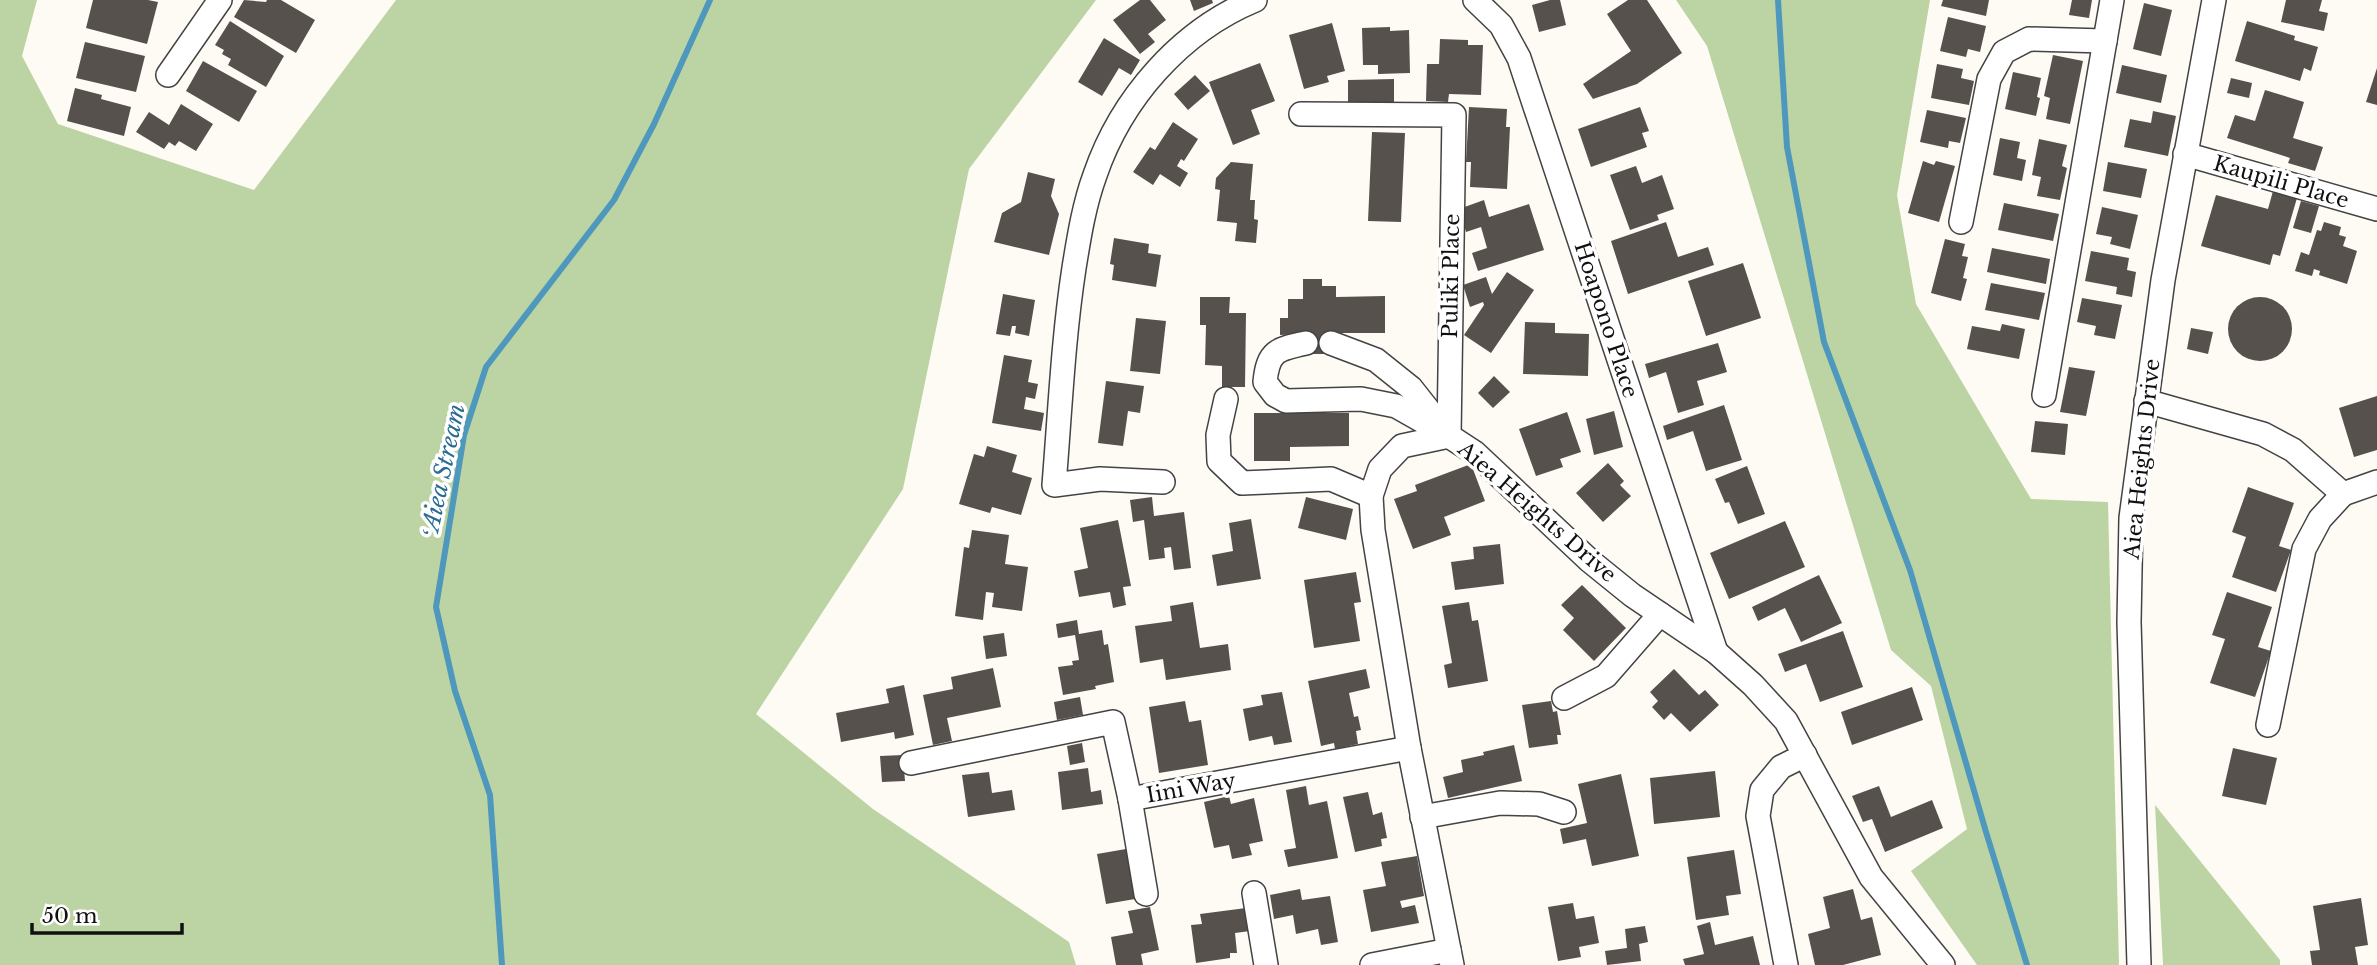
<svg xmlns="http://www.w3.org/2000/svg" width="2377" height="965" viewBox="0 0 2377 965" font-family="'Libre Baskerville',serif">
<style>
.forest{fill:#bcd4a3}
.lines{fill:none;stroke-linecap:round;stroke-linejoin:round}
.stream{stroke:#4f98bd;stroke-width:6}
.building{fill:#57514e}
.minor-casing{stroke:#434343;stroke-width:26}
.minor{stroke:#fff;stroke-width:23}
.labels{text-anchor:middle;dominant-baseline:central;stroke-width:7;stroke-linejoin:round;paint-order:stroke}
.street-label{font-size:21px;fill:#101010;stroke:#fff}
.water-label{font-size:23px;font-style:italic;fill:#286b93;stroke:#fff}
</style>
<rect width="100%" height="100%" fill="#fefbf5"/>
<!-- forest -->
<g class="forest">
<polygon points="0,0 37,0 22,56 58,124 254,190 396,0 1096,0 969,169 903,489 756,714 873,809 1069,942 1076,965 0,965"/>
<polygon points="1676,0 1930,0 1897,195 1916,304 2031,499 2108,502 2119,965 1977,965 1911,871 1967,829 1931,686 1891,650 1707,46"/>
<polygon points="2155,805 2280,960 2280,965 2163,965"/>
</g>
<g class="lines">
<!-- stream -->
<g class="stream">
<polyline points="1778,0 1787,147 1824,342 1910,570 1986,832 2027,965"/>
<polyline points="502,965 490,795 455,691 436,607 464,435 486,367 614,200 654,124 710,0"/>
</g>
</g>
<!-- building -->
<g class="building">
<polygon points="93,0 148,0 158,2 147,44 86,28"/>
<polygon points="244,0 266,2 267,0 281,0 315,20 296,53 234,17"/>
<polygon points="1140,0 1150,0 1166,20 1148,34 1155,42 1140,54 1113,20"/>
<polygon points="1190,0 1212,0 1213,3 1194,11"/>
<polygon points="1550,0 1560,0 1566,25 1539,32 1532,5"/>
<polygon points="1628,0 1647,0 1682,53 1637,84 1593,99 1583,84 1631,51 1607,14"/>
<polygon points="1943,0 1989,0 1986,16 1941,6"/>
<polygon points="2072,0 2092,0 2089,18 2069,15"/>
<polygon points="2286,0 2322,0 2319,11 2328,13 2324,31 2281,22"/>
<polygon points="2144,3 2172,10 2161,56 2133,49"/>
<polygon points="1948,17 1986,26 1980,52 1968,49 1966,57 1940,51"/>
<polygon points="230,21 284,56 266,87 228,65 231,59 222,54 224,50 215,45"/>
<polygon points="2247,21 2295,36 2294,40 2318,47 2311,71 2304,68 2300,81 2235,61"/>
<polygon points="1332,23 1345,71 1327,76 1329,82 1304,89 1289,35"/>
<polygon points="1390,27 1390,31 1409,30 1410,73 1378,74 1378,65 1363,65 1362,28"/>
<polygon points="1104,38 1140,60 1131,75 1119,68 1102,96 1078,82"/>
<polygon points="1440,39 1468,40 1468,45 1483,45 1481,95 1449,94 1448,102 1426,101 1427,64 1439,64"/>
<polygon points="85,42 145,56 136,92 76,78"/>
<polygon points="2053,55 2083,61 2070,124 2046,119 2050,98 2044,96"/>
<polygon points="203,61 257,91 239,122 186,91"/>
<polygon points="1260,63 1275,101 1251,110 1260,134 1233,145 1209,82"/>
<polygon points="1937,64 1963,69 1961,78 1974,81 1969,105 1931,98"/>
<polygon points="2122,65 2167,75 2161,103 2116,93"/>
<polygon points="2377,68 2377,105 2366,102"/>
<polygon points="2013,72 2041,78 2037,97 2040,98 2036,116 2005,109"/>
<polygon points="1195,75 1210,91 1188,110 1174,94"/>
<polygon points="2231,78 2252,83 2249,98 2227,93"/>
<polygon points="1394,79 1394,105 1348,106 1348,80"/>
<polygon points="75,88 102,95 101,99 131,107 124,136 67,121"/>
<polygon points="2265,90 2304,102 2293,138 2323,147 2315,171 2288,163 2290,158 2227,138 2235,115 2255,121"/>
<polygon points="181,104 213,124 196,151 179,141 175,146 169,142 164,149 136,132 149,112 169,125"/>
<polygon points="1469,107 1507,109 1506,127 1510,127 1507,189 1470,187 1471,162 1466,162"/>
<polygon points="1640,107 1649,131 1642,133 1647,147 1591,167 1578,129"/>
<polygon points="1927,110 1966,118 1960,143 1949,141 1948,148 1920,142"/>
<polygon points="2153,111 2176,116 2168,156 2124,147 2130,119 2151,123"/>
<polygon points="1173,122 1198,139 1184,161 1181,159 1177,166 1188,173 1180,187 1160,174 1153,185 1133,172 1150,147 1155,150"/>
<polygon points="1372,132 1405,133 1401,222 1368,221"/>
<polygon points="2000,138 2020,142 2017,158 2026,160 2022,181 1993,175"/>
<polygon points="2039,139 2067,145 2062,166 2067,168 2060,200 2037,196 2041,177 2032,175"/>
<polygon points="1923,161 1934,165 1936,161 1955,166 1939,222 1908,213"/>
<polygon points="1231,162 1253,164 1250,200 1255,200 1254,219 1258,220 1256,243 1235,241 1237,223 1217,221 1220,190 1215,189 1216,178"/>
<polygon points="2108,162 2147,169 2141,198 2103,191"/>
<polygon points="1636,166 1642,183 1662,175 1674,209 1657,215 1659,220 1630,230 1610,175"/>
<polygon points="1028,172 1055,179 1051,196 1059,214 1049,255 994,242 1002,213 1021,202"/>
<polygon points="2273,191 2297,198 2280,256 2273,254 2270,265 2201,246 2216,195 2268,209"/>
<polygon points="1484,200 1489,217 1529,204 1544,250 1478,271 1472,253 1487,248 1481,227 1466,232 1459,209"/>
<polygon points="2301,201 2319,206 2311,233 2293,228"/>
<polygon points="2004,203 2059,214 2053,241 1998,230"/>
<polygon points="2102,207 2138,215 2130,249 2110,244 2112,237 2096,234"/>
<polygon points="1666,222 1678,257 1708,247 1714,265 1628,294 1611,241"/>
<polygon points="2324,222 2341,227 2339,235 2346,237 2343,246 2357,251 2347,284 2319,275 2320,271 2314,269 2312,276 2295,271 2301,252 2309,255 2317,230 2321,231"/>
<polygon points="1114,238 1149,244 1148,253 1161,255 1156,287 1112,280 1114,265 1110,264"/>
<polygon points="1945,239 1965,244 1962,256 1968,257 1963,278 1967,279 1961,301 1931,293"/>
<polygon points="1992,248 2050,259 2046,284 1987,272"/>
<polygon points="2091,251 2129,258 2127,270 2136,272 2132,297 2116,294 2117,287 2085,281"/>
<polygon points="1743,263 1761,318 1706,336 1688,281"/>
<polygon points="1507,272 1534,290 1491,353 1464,335 1484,305 1483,302 1470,307 1463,285 1486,277 1492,294"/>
<polygon points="1303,279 1322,279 1322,286 1336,286 1336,297 1385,296 1385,333 1331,333 1331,354 1306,354 1305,334 1280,335 1280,318 1288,318 1288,299 1303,299"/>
<polygon points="1991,283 2045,293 2039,320 1985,310"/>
<polygon points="1003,294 1035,300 1029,336 1015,333 1016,326 1012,326 1010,336 996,334"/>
<circle cx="2260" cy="329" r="32"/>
<polygon points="1200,297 1230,297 1229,313 1246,313 1245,387 1222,387 1222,366 1205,365 1206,325 1200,325"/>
<polygon points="2082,298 2122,305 2115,339 2094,335 2096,326 2077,322"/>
<polygon points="1136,318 1166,321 1160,374 1130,371"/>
<polygon points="1525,322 1555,323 1555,333 1589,334 1588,376 1523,374"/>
<polygon points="2002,324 2025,329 2019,359 1967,349 1972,326 2000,331"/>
<polygon points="2191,328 2213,332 2208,354 2187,349"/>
<polygon points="1718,343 1727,372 1697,381 1704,405 1678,413 1666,372 1649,378 1645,364"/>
<polygon points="1004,355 1032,360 1028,382 1038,384 1035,399 1026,397 1024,409 1044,413 1041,431 992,423"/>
<polygon points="2069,367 2095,371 2086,416 2060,412"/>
<polygon points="1494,376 1510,392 1493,408 1478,393"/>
<polygon points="1106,381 1144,386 1140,413 1128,411 1123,446 1098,443"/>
<polygon points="2377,396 2377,450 2354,457 2339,408"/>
<polygon points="1724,405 1742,460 1706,471 1693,431 1667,440 1663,426"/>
<polygon points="1614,411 1623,447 1594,455 1586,419"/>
<polygon points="1567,412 1581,452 1560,459 1563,467 1536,476 1519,429"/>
<polygon points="1254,413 1349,413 1349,446 1290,447 1290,461 1254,461"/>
<polygon points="2035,421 2068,424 2065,455 2031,452"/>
<polygon points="987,446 1017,455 1012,472 1032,478 1021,515 992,507 990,513 959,504 974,454 984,457"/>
<polygon points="1608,463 1624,481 1620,485 1631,496 1603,522 1576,493"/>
<polygon points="1471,464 1485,501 1444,517 1451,535 1413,549 1394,499 1417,491 1415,485"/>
<polygon points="1747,466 1765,514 1738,524 1729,502 1725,503 1715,479"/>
<polygon points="2248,487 2294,503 2279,546 2291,550 2276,592 2232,577 2246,537 2232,532"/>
<polygon points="1152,497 1154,516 1184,512 1191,568 1174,570 1171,547 1164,548 1165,558 1149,560 1144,520 1133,522 1130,500"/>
<polygon points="1306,497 1353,509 1346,540 1298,528"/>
<polygon points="1251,519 1261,579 1217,586 1212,555 1233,551 1229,523"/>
<polygon points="1118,520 1131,586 1123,587 1126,605 1113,608 1110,592 1079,597 1074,571 1088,568 1080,528"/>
<polygon points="1785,521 1805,567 1729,599 1710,553"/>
<polygon points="972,530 1009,535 1005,564 1028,567 1022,611 992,607 994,593 986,592 983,620 955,616 964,547 969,548"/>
<polygon points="1500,544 1504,584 1455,590 1451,562 1474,559 1473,547"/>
<polygon points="1356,572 1361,602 1354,603 1360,641 1314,648 1304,580"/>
<polygon points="1819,575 1842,623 1801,642 1785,608 1758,621 1752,607"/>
<polygon points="1582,585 1626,628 1594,661 1563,630 1574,618 1561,605"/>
<polygon points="2227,592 2272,607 2258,647 2271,651 2255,697 2210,683 2225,639 2212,635"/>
<polygon points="1193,602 1200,648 1228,644 1231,670 1166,680 1163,659 1140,663 1135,626 1172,621 1170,606"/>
<polygon points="1469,602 1472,621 1478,620 1488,681 1448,688 1444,665 1452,663 1442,606"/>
<polygon points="1077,620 1079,634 1102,630 1104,645 1108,644 1114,682 1095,686 1096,689 1063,695 1058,667 1073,665 1072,661 1079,660 1075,635 1058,638 1056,624"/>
<polygon points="1843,631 1863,687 1820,702 1806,664 1785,672 1778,654"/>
<polygon points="1004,633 1007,656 986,659 983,636"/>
<polygon points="993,668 1001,707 947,718 952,741 933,745 923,695 953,689 951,677"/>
<polygon points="1366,669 1370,688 1349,693 1354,717 1358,716 1361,730 1356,731 1358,744 1335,749 1334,743 1321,746 1308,681"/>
<polygon points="1674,669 1699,695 1705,690 1719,705 1690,732 1671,713 1664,720 1652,707 1658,701 1650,692"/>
<polygon points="904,685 914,735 895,739 894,732 841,742 836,713 889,703 886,689"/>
<polygon points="1912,687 1923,720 1852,745 1841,712"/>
<polygon points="1282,692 1292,742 1274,745 1272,736 1249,741 1243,709 1263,705 1261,695"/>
<polygon points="1080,697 1083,715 1057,720 1054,702"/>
<polygon points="1185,701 1189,722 1201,720 1208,765 1159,773 1149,707"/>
<polygon points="1551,701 1553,712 1557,711 1561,735 1557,735 1558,744 1529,748 1522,705"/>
<polygon points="1082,743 1085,762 1070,765 1067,746"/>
<polygon points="1514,745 1522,781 1448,798 1443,777 1463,772 1461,760 1484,755 1483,752"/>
<polygon points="2233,748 2277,758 2266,805 2222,796"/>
<polygon points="903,755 905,781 882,782 880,756"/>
<polygon points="1088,768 1091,792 1101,790 1103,804 1062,810 1058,772"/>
<polygon points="1715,771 1720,817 1654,824 1650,778"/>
<polygon points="989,772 992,793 1012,790 1015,810 968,817 962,775"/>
<polygon points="1621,774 1639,856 1592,866 1586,839 1563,844 1560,829 1587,823 1578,784"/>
<polygon points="1306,786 1309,805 1327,801 1338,858 1288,867 1284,850 1296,848 1286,790"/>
<polygon points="1879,786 1891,817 1932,800 1943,828 1885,852 1872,819 1863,822 1852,796"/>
<polygon points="1368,792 1373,815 1382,812 1387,838 1381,839 1382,846 1355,852 1343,797"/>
<polygon points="1229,796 1231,804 1254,798 1263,841 1249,844 1252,855 1232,859 1229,845 1214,848 1204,802"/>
<polygon points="1126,849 1135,899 1106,904 1097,854"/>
<polygon points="1734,850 1741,894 1726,896 1729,915 1696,920 1687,857"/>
<polygon points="1417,856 1424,896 1400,901 1402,908 1415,905 1419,923 1371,932 1363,890 1386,886 1381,862"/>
<polygon points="1300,889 1302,900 1330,896 1338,942 1321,945 1318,929 1296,934 1293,915 1274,919 1270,895"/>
<polygon points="1853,889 1861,920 1872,917 1881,955 1843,965 1815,965 1808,934 1830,928 1823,897"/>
<polygon points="2361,898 2368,945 2355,947 2358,965 2312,965 2310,951 2320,950 2313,906"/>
<polygon points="1573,903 1576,919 1594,916 1599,943 1579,947 1581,957 1558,961 1548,907"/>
<polygon points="1150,907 1159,950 1141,954 1143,965 1116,965 1111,937 1133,933 1128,911"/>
<polygon points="1246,908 1250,931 1235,933 1237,953 1230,953 1230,958 1196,963 1191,925 1202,924 1200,914"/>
<polygon points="1710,922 1715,945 1753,936 1760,965 1685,965 1683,959 1704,954 1697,926"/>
<polygon points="1645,926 1648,942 1639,944 1641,961 1607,965 1605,951 1627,948 1625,929"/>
</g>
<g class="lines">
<defs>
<g id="minor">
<polyline points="1475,0 1501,25 1519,58 1716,652"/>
<polyline points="168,75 220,0"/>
<polyline points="1301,114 1454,115 1449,436"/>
<polyline points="2185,154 2377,209"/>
<polyline points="1961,222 1989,79 2004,52 2029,39 2105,41"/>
<path d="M1306 343C1277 349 1268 351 1265 382L1275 395 1286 401 1361 399 1396 406 1449 436 1411 388 1376 360 1331 343"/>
<polyline points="2044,395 2112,0"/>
<polyline points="1226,399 1218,435 1219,461 1242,483 1331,479 1371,496"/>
<polyline points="2146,401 2263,434 2293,450 2343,494 2377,482"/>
<path d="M1163 482 1100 479 1054 485C1060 412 1063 340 1074 268 1079 237 1084 205 1095 175 1121 99 1180 31 1255 0"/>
<polyline points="1564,698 1606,676 1660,614"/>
<polyline points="2268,725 2304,549 2320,519 2343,494"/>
<polyline points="911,763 1113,722 1130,799 1409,748"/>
<polyline points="1130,799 1146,894"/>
<polyline points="1422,817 1500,803 1539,804 1564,812"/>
<polyline points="1254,893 1266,965"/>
<polyline points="1372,965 1449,950"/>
<polyline points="1452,965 1409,748 1373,530 1371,496 1380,469 1402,446 1449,436 1475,453 1590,561 1632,595 1716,652 1753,685 1786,721 1871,877 1943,965"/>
<polyline points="1786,965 1758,816 1762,790 1781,767 1805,755"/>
<polyline points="2139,965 2129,622 2131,518 2163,280 2214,0"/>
</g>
</defs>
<!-- minor casing -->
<use href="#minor" class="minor-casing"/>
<!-- minor -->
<use href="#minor" class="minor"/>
</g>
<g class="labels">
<!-- street labels -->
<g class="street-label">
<text transform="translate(2281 182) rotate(16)">Kaupili Place</text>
<text transform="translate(1451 276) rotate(-89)">Puliki Place</text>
<text transform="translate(1606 320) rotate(72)">Hoapono Place</text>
<text transform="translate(2142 459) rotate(-84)">Aiea Heights Drive</text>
<text transform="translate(1537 512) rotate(41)">Aiea Heights Drive</text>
<text transform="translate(1191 788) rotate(-10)">Iini Way</text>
</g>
<!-- water labels -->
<g class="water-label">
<text transform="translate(443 471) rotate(-78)">ʻAiea Stream</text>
</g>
</g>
<!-- scale -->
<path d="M32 923v10h150v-10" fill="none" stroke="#101010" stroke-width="3.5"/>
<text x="42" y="923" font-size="21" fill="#101010" stroke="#ffffff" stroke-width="5" paint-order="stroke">50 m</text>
</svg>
